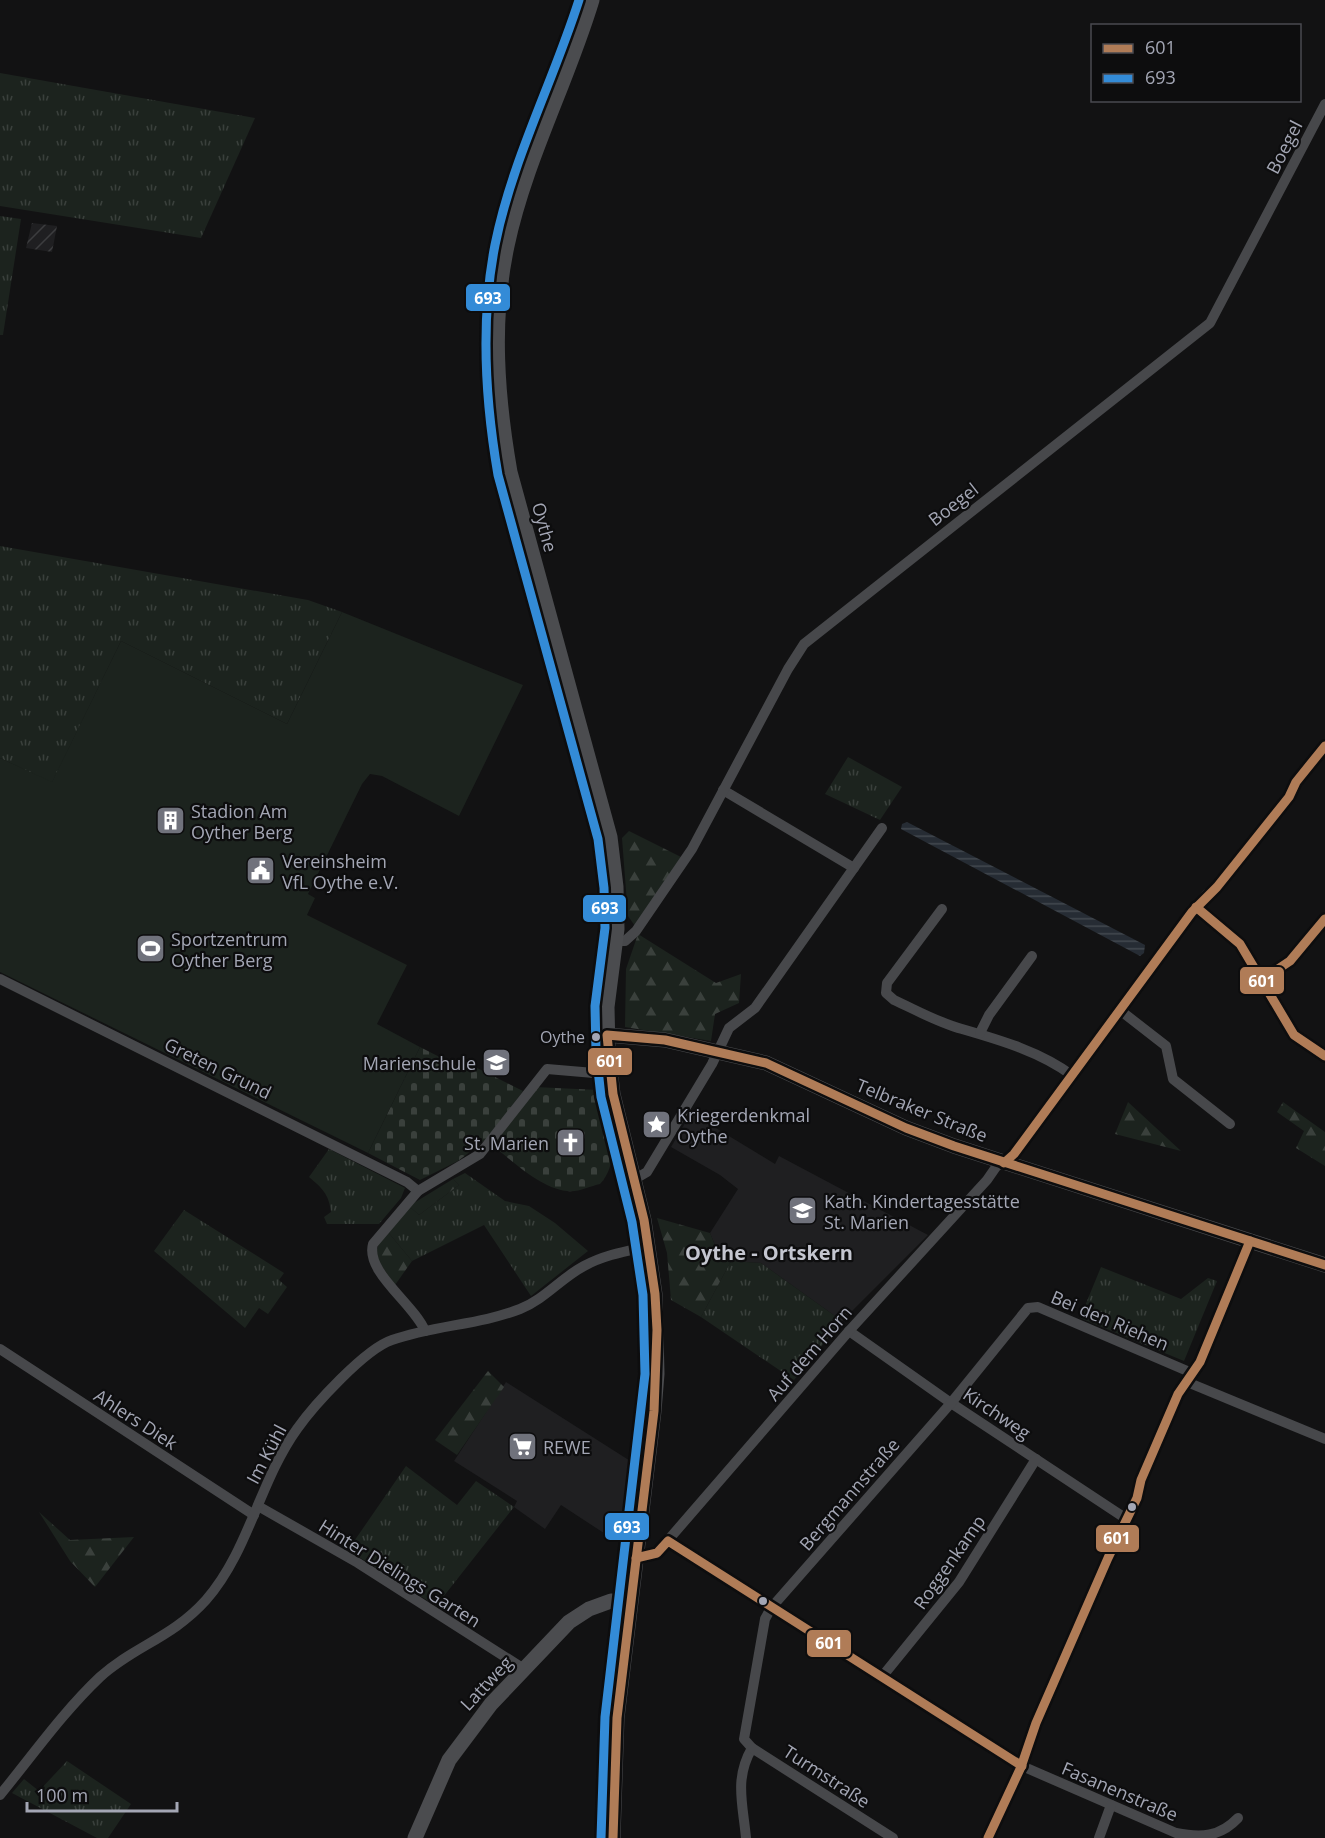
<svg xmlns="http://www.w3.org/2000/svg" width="1325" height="1838" viewBox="0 0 1325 1838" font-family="'Open Sans',sans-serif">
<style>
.built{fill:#1f1f21}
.industrial{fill:url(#industrial-furrows)}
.grass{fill:url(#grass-tufts)}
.forest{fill:url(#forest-firs)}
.cemetery{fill:url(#cemetery-stones)}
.garden{fill:#1c231e}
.water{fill:url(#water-rules)}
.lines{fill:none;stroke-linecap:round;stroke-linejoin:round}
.street{stroke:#47484b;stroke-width:10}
.secondary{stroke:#4b4c4f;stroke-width:15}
.bus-1-casing{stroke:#0d0d0e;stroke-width:14}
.bus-2-casing{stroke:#0d0d0e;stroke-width:14}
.bus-1{stroke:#b07c57;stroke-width:9}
.bus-2{stroke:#338bd7;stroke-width:9}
.bus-dot{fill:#a3a6b4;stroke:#0d0d0e;stroke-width:2}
.labels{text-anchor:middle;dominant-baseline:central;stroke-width:4.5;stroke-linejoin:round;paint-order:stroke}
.bus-label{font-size:16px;fill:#a3a6b4;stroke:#0d0d0e;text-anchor:end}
.street-label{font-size:18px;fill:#a3a6b4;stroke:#0d0d0e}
.poi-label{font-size:18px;fill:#a3a6b4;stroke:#0d0d0e;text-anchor:start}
.neighbourhood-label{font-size:20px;font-weight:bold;fill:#c4c6d0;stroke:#0d0d0e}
.line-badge{stroke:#0d0d0e;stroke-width:2}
.badge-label{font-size:16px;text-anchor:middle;font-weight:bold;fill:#fff}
</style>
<defs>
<pattern id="industrial-furrows" width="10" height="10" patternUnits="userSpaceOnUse" patternTransform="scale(1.5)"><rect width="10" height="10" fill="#1f1f21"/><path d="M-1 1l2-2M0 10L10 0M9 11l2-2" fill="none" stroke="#3c3d3f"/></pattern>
<pattern id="grass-tufts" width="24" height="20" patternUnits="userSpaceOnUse" patternTransform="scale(1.5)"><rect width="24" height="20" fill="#1c231e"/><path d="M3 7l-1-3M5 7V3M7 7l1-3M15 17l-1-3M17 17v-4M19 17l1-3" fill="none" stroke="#3a403c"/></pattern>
<pattern id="forest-firs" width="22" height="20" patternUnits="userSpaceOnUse" patternTransform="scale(1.5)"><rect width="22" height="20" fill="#1c231e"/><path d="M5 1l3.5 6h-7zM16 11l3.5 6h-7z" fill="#3a403c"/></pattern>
<pattern id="cemetery-stones" width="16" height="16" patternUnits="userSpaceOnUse" patternTransform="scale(1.5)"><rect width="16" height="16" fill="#1c231e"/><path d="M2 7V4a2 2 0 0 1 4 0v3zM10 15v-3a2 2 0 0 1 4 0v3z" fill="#3a403c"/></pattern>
<pattern id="water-rules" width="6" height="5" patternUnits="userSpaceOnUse" patternTransform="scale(1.5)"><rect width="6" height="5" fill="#262c34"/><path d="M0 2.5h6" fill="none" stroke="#42484f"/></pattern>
</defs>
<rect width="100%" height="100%" fill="#121213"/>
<!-- built -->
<g class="built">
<polygon points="691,1113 775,1164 779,1156 928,1235 842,1321 761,1263 731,1261 717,1250 710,1233 738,1189 720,1175 671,1147"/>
<polygon points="506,1382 635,1464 627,1525 616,1541 561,1505 545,1529 514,1507 517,1501 454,1461"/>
</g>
<!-- industrial -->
<polygon class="industrial" points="32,223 57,226 52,252 26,248"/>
<!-- grass -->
<g class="grass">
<polygon points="0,73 255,118 201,238 0,206"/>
<polygon points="0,216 21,219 3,335 0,335"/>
<polygon points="0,546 308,600 342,612 287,724 121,641 52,783 0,758"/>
<polygon points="848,757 902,787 880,820 825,794"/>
<path d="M329 1149 405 1188 401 1198 379 1224H327L324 1217 331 1212C329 1194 322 1188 309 1177Z"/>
<polygon points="465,1173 505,1201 529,1206 555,1223 588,1251 531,1296 484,1225 412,1261 388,1232 409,1206 419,1215 459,1185 453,1179"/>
<polygon points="184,1210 284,1273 279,1280 287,1287 268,1314 259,1308 245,1328 154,1251"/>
<polygon points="731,1261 761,1263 842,1321 794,1380 701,1317"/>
<polygon points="1101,1267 1181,1299 1208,1278 1217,1281 1184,1361 1080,1318"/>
<polygon points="406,1466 457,1505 476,1481 514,1507 436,1606 348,1550"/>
<polygon points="67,1761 131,1804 108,1838 97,1838 12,1793 24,1779 39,1791"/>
</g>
<!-- forest -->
<g class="forest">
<polygon points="629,831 681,857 635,926 628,916 622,838"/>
<polygon points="638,934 716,983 741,974 739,1003 715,1014 711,1041 625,1027 626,969"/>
<polygon points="1128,1102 1181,1151 1115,1134"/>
<polygon points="1283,1102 1325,1132 1325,1166 1296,1148 1304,1131 1277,1112"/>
<polygon points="453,1179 459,1185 419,1215 409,1206"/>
<polygon points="657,1218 710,1233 717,1250 731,1261 701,1317 671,1300 667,1253"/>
<polygon points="388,1232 412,1261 395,1285 375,1256 379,1243"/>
<polygon points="488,1371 504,1387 457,1455 435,1440"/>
<polygon points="39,1512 70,1540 134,1537 95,1587 70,1561"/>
</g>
<!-- cemetery -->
<g class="cemetery">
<polygon points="420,1047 463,1069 467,1063 523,1091 489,1137 458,1161 420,1180 368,1153"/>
<path d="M535 1087 598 1090C606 1120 624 1158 600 1184 590 1186 577 1193 567 1191 540 1188 514 1162 493 1146Z"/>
</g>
<!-- garden -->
<polygon class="garden" points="342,612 523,685 459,816 382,776 370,774 362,784 308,894 315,898 307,915 407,965 377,1024 420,1047 368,1153 0,972 0,758 52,782 121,641 287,724"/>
<!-- water -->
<polygon class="water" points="907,822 1145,945 1144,953 1140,956 901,829 902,824"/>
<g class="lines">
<!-- street -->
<g class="street">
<polyline points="723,790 854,868"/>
<polyline points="1196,907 1240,944 1294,1035 1325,1056"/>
<path d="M942 909 887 983 886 993 894 1000C916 1010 939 1023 962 1029 1000 1040 1041 1052 1073 1076"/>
<polyline points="616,941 625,941 636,931 692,849 788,669 804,644 1210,323 1325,104"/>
<polyline points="0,979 407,1182 418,1191"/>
<polyline points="1263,979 1290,961 1325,919"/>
<polyline points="1121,1011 1166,1046 1173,1079 1230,1124"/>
<polyline points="980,1033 989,1015 1032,956"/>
<polyline points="635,1179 647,1172 712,1064 729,1028 755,1008 882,828"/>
<path d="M425 1331C414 1304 365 1272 373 1244L418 1191 480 1154 547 1069 594 1073 609 1070"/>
<polyline points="849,1331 951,1403 1128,1520"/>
<polyline points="0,1349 254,1515"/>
<polyline points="1187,1382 1325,1439"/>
<polyline points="258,1506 358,1563 524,1669"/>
<path d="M668 1541 1022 1766 1176 1833C1201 1838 1220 1837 1238 1818"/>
<polyline points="636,1558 657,1553 849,1331 987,1180 996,1167 1014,1154 1184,922 1207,894 1217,887 1289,797 1296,782 1325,746"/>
<polyline points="881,1678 959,1582 1036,1459"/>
<path d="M0 1795C32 1756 63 1712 100 1677 134 1646 172 1638 206 1600 249 1551 259 1482 297 1429 314 1405 365 1349 392 1340 434 1325 479 1325 520 1309 545 1299 561 1278 584 1266 604 1255 627 1251 649 1246"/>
<path d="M746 1838C743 1804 734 1779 752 1748"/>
<polyline points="893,1838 752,1748 744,1739 765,1619 771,1608 951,1403 1028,1308 1038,1307 1192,1373"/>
<path d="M988 1838C1004 1800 1027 1764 1036 1723L1108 1558 1118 1542 1137 1498 1141 1480 1178 1394 1200 1362 1250 1241"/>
<polyline points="1099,1838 1111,1805"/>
</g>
<!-- secondary -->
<g class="secondary">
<path d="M592 0C567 83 525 161 507 246 491 321 497 397 510 472L610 837 616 887 617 929 607 1007 608 1050 613 1094 644 1220 655 1294 657 1374 654 1411 617 1718 613 1838"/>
<polyline points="607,1035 665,1040 766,1063 906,1128 954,1146 1325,1265"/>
<polyline points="415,1838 449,1760 491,1704 569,1622 589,1609 611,1601 630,1604"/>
</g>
<defs>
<g id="bus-1">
<polyline points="1196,907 1240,944 1294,1035 1325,1056"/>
<polyline points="1263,979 1290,961 1325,919"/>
<polyline points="1004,1163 1014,1154 1192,912 1217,887 1289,797 1296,782 1325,746"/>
<polyline points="636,1558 657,1553 668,1541 1022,1766"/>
<polyline points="613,1838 617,1718 654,1411 657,1330 655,1294 644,1220 613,1094 607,1035 665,1040 766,1063 906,1128 954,1146 1325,1265"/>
<polyline points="988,1838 1021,1767 1036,1723 1108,1558 1137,1498 1141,1480 1178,1394 1200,1362 1250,1241"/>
</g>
<path id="bus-2" d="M579 0C553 82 512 160 495 245 480 321 485 399 498 475L598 839 604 888 605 928 595 1006 596 1051 601 1097 632 1222 643 1295 645 1374 605 1717 601 1838"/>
</defs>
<!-- bus-1 casing -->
<use href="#bus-1" class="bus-1-casing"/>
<!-- bus-2 casing -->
<use href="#bus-2" class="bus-2-casing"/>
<!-- bus-1 -->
<use href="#bus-1" class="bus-1"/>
<!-- bus-2 -->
<use href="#bus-2" class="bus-2"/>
</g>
<!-- icons -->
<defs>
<symbol id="building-square" viewBox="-11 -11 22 22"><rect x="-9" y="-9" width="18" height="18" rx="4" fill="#70727c" stroke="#0d0d0e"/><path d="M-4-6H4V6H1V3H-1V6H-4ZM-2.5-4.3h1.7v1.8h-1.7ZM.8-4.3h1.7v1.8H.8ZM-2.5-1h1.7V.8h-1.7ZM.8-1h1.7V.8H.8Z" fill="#fff"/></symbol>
<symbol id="civic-square" viewBox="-11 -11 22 22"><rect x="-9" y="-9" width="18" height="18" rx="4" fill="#70727c" stroke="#0d0d0e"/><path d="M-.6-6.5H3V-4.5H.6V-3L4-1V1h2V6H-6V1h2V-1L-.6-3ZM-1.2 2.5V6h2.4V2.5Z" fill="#fff"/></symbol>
<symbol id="stadium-square" viewBox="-11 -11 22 22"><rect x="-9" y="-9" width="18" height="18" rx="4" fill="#70727c" stroke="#0d0d0e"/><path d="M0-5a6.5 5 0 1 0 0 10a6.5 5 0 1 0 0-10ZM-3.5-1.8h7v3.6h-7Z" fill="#fff"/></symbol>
<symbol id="school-square" viewBox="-11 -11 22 22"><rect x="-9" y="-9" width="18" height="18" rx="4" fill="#70727c" stroke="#0d0d0e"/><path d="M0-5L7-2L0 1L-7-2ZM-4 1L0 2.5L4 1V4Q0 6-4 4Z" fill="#fff"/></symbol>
<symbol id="sight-square" viewBox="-11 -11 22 22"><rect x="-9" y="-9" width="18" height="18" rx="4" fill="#70727c" stroke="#0d0d0e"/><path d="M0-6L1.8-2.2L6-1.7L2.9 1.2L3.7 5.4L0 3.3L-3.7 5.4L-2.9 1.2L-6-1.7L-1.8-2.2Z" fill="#fff"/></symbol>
<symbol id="church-square" viewBox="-11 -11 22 22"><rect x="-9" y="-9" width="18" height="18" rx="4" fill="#70727c" stroke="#0d0d0e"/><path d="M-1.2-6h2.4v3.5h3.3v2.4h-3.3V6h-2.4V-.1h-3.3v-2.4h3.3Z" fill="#fff"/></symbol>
<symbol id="supermarket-square" viewBox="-11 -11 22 22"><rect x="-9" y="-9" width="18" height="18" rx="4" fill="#70727c" stroke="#0d0d0e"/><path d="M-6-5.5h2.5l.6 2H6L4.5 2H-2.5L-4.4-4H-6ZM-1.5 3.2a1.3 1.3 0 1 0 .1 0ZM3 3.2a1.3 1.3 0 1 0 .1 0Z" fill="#fff"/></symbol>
</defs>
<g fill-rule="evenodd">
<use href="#building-square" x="154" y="804" width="33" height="33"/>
<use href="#civic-square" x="244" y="854" width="33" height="33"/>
<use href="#stadium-square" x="134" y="932" width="33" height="33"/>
<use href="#school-square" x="480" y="1046" width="33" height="33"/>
<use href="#sight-square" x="640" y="1108" width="33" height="33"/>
<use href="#church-square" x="554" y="1126" width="33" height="33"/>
<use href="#school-square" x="786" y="1194" width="33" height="33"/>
<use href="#supermarket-square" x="506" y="1430" width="33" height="33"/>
</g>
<!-- markers -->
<g class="bus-dot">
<circle cx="596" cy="1037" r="5"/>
<circle cx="1132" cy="1507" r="5"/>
<circle cx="763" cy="1601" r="5"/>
</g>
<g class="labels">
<!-- bus labels -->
<g class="bus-label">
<text x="585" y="1037">Oythe</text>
</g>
<!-- street labels -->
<g class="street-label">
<text transform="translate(1284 147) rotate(-63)">Boegel</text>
<text transform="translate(953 504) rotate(-38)">Boegel</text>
<text transform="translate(545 527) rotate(75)">Oythe</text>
<text transform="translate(218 1068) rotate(26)">Greten Grund</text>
<text transform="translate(922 1110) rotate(22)">Telbraker Straße</text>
<text transform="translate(1110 1320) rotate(23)">Bei den Riehen</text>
<text transform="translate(809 1353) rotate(-49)">Auf dem Horn</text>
<text transform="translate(997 1413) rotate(34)">Kirchweg</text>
<text transform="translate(136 1419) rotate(33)">Ahlers Diek</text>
<text transform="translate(266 1454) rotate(-62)">Im Kühl</text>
<text transform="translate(849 1494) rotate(-49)">Bergmannstraße</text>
<text transform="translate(949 1562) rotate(-55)">Roggenkamp</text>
<text transform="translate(400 1573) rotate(32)">Hinter Dielings Garten</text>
<text transform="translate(486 1683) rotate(-47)">Lattweg</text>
<text transform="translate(827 1776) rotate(33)">Turmstraße</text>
<text transform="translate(1120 1791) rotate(23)">Fasanenstraße</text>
</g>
<!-- poi labels -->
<g class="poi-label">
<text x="191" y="811">Stadion Am<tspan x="191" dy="21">Oyther Berg</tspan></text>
<text x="282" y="861">Vereinsheim<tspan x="282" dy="21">VfL Oythe e.V.</tspan></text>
<text x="171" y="939">Sportzentrum<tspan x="171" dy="21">Oyther Berg</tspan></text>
<text x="476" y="1063" text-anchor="end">Marienschule</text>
<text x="677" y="1115">Kriegerdenkmal<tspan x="677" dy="21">Oythe</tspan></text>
<text x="549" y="1143" text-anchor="end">St. Marien</text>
<text x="824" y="1201">Kath. Kindertagesstätte<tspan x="824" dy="21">St. Marien</tspan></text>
<text x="543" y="1447">REWE</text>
</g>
<!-- neighbourhood labels -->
<g class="neighbourhood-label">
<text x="769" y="1252">Oythe - Ortskern</text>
</g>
</g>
<g class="line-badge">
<rect x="465" y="283" width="46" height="29" rx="6" fill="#338bd7"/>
<rect x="582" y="894" width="45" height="29" rx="6" fill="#338bd7"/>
<rect x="1239" y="966" width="46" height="29" rx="6" fill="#b07c57"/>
<rect x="587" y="1047" width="46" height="29" rx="6" fill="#b07c57"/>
<rect x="604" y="1512" width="46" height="29" rx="6" fill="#338bd7"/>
<rect x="1095" y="1524" width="45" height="29" rx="6" fill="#b07c57"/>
<rect x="806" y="1629" width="46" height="29" rx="6" fill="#b07c57"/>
</g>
<g class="badge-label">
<text x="488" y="304">693</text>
<text x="605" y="914">693</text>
<text x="1262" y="987">601</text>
<text x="610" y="1067">601</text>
<text x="627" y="1533">693</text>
<text x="1117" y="1544">601</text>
<text x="829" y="1649">601</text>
</g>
<!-- legend -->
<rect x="1091" y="24" width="210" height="78" fill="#0d0d0e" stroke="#494a50" stroke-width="1.5"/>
<rect x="1103" y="44" width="30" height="9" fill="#b07c57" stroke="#494a50" stroke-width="1.5"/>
<text x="1145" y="54" font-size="18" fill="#a3a6b4">601</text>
<rect x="1103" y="74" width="30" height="9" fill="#338bd7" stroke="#494a50" stroke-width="1.5"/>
<text x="1145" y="84" font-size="18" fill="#a3a6b4">693</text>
<!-- scale -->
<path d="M27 1802v9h150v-9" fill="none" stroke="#a3a6b4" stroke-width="3"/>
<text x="36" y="1802" font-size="18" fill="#a3a6b4" stroke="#0d0d0e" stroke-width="4.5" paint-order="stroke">100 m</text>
</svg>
